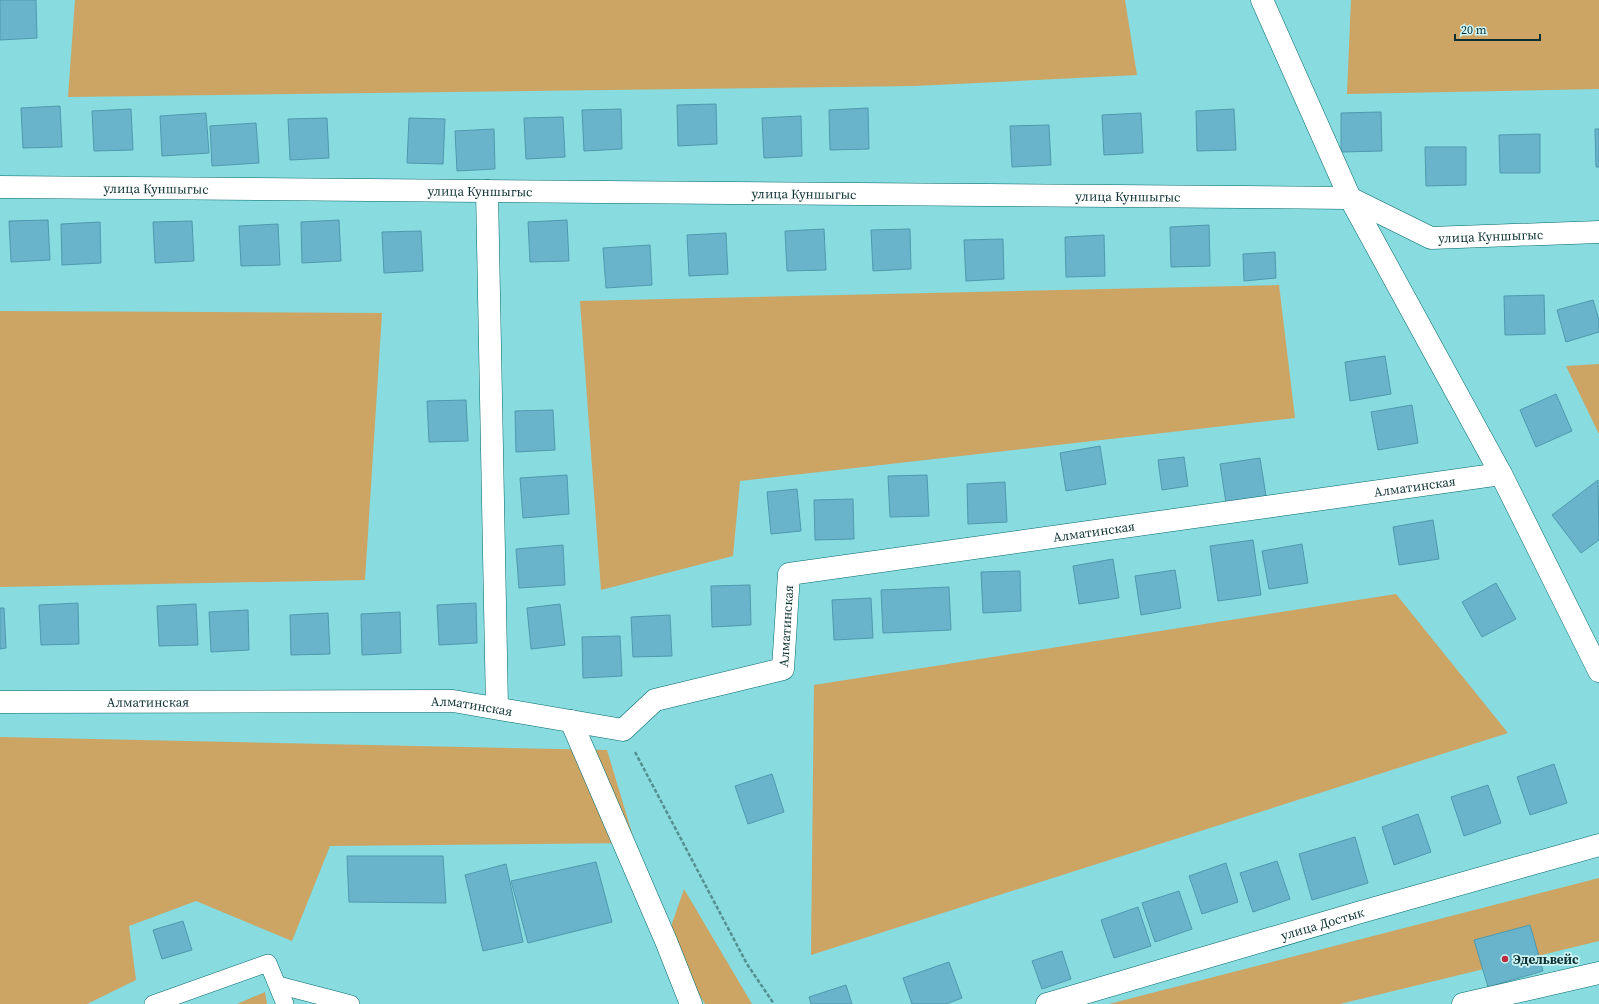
<svg xmlns="http://www.w3.org/2000/svg" width="1599" height="1004" viewBox="0 0 1599 1004" font-family="'Source Serif 4',serif">
<style>
.green{fill:#cca463}
.building{fill:#69b4ca;stroke:#4e99af}
.lines{fill:none;stroke-linecap:round;stroke-linejoin:round}
.lane-casing{stroke:#00696c;stroke-width:18}
.street-casing{stroke:#00696c;stroke-width:23}
.path{stroke:#529092;stroke-width:2.5;stroke-dasharray:4 2;stroke-linecap:butt}
.lane{stroke:#fff;stroke-width:17}
.street{stroke:#fff;stroke-width:22}
.poi-dot{fill:#bd2d41;stroke:#cdf4f5;stroke-width:1.5}
.labels{text-anchor:middle;dominant-baseline:central;stroke-width:3.5;stroke-linejoin:round;paint-order:stroke}
.street-label{font-size:13px;fill:#0c3031;stroke:#cdf4f5}
.poi-label{font-size:13px;font-weight:bold;fill:#0c3031;stroke:#cdf4f5;text-anchor:start}
</style>
<rect width="100%" height="100%" fill="#88dbde"/>
<!-- green -->
<g class="green">
<polygon points="75,0 1125,0 1137,75 915,86 68,97"/>
<polygon points="1351,0 1599,0 1599,89 1347,94"/>
<polygon points="1279,285 1295,418 740,481 733,556 601,590 580,301"/>
<polygon points="0,311 382,313 365,580 0,587"/>
<polygon points="1599,364 1599,434 1566,366"/>
<polygon points="1396,594 1508,733 811,955 814,685"/>
<polygon points="0,737 607,750 635,843 330,846 292,941 196,901 129,926 136,980 87,1004 0,1004"/>
<polygon points="1599,878 1599,941 1340,1004 1109,1004"/>
<polygon points="684,889 752,1004 705,1004 666,941"/>
<polygon points="265,992 267,1004 237,1004"/>
</g>
<!-- building -->
<g class="building">
<polygon points="0,0 36,0 37,38 0,40"/>
<polygon points="716,104 717,144 678,146 677,105"/>
<polygon points="60,106 62,147 23,148 21,108"/>
<polygon points="868,108 869,149 830,150 829,110"/>
<polygon points="131,109 133,150 94,151 92,111"/>
<polygon points="621,109 622,149 584,151 582,110"/>
<polygon points="1234,109 1236,150 1197,151 1196,111"/>
<polygon points="1381,112 1382,151 1341,152 1341,113"/>
<polygon points="206,113 209,153 162,156 160,116"/>
<polygon points="1141,113 1143,153 1104,155 1102,115"/>
<polygon points="801,116 802,156 764,158 762,118"/>
<polygon points="563,117 565,157 526,159 524,118"/>
<polygon points="327,118 329,158 290,160 288,119"/>
<polygon points="409,118 445,119 443,164 407,163"/>
<polygon points="256,123 259,163 212,166 210,126"/>
<polygon points="1049,125 1051,165 1012,167 1010,126"/>
<polygon points="494,129 495,169 457,171 455,131"/>
<polygon points="1595,129 1599,129 1599,167 1596,167"/>
<polygon points="1540,134 1540,173 1500,173 1499,135"/>
<polygon points="1425,147 1466,147 1466,185 1426,186"/>
<polygon points="48,220 50,260 11,262 9,221"/>
<polygon points="339,220 341,261 302,263 301,222"/>
<polygon points="567,220 569,261 530,262 528,222"/>
<polygon points="192,221 194,261 155,263 153,222"/>
<polygon points="100,222 101,263 62,265 61,224"/>
<polygon points="278,224 280,265 241,266 239,226"/>
<polygon points="1209,225 1210,266 1171,267 1170,227"/>
<polygon points="824,229 826,270 787,271 785,231"/>
<polygon points="910,229 911,269 873,271 871,230"/>
<polygon points="421,231 423,271 384,273 382,232"/>
<polygon points="726,233 728,274 689,276 687,235"/>
<polygon points="1104,235 1105,276 1066,277 1065,237"/>
<polygon points="1003,239 1004,279 966,281 964,240"/>
<polygon points="650,245 652,285 606,288 603,248"/>
<polygon points="1275,252 1276,278 1244,281 1243,254"/>
<polygon points="1544,295 1545,334 1505,335 1504,296"/>
<polygon points="1593,300 1599,320 1599,332 1566,342 1557,310"/>
<polygon points="1385,356 1391,394 1350,401 1345,362"/>
<polygon points="1556,394 1572,431 1536,447 1520,410"/>
<polygon points="466,400 468,441 429,442 427,401"/>
<polygon points="1412,405 1418,443 1378,450 1371,412"/>
<polygon points="553,410 555,450 516,452 515,411"/>
<polygon points="1100,446 1106,484 1066,491 1060,453"/>
<polygon points="1184,457 1188,486 1162,490 1158,460"/>
<polygon points="1260,458 1266,496 1226,503 1220,464"/>
<polygon points="567,475 569,514 523,518 520,478"/>
<polygon points="927,475 929,516 890,517 888,476"/>
<polygon points="1598,480 1599,540 1581,553 1552,515"/>
<polygon points="1005,482 1007,522 968,524 967,484"/>
<polygon points="797,489 801,531 771,534 767,492"/>
<polygon points="853,499 854,539 815,540 814,500"/>
<polygon points="1433,520 1439,559 1399,565 1393,527"/>
<polygon points="1253,540 1261,595 1218,601 1210,546"/>
<polygon points="1302,544 1308,583 1269,589 1262,551"/>
<polygon points="563,545 565,585 519,588 516,549"/>
<polygon points="1113,559 1119,598 1079,604 1073,566"/>
<polygon points="1175,570 1181,608 1141,615 1135,576"/>
<polygon points="1020,571 1021,611 983,613 981,572"/>
<polygon points="1496,583 1516,619 1482,637 1462,602"/>
<polygon points="750,585 751,625 712,627 711,586"/>
<polygon points="949,587 951,630 883,633 881,590"/>
<polygon points="871,598 873,638 834,640 832,600"/>
<polygon points="78,603 79,644 41,645 39,605"/>
<polygon points="476,603 477,643 439,645 437,605"/>
<polygon points="196,604 198,645 159,646 157,606"/>
<polygon points="560,604 565,645 531,649 527,608"/>
<polygon points="0,608 4,608 6,648 0,649"/>
<polygon points="248,610 249,650 211,652 209,612"/>
<polygon points="400,612 401,653 362,655 361,614"/>
<polygon points="328,613 330,654 291,655 290,615"/>
<polygon points="670,615 672,656 633,657 631,617"/>
<polygon points="620,636 622,676 583,678 582,637"/>
<polygon points="1554,764 1567,803 1530,815 1517,777"/>
<polygon points="772,774 784,812 748,824 735,786"/>
<polygon points="1488,785 1501,823 1464,836 1451,797"/>
<polygon points="1418,814 1431,852 1394,865 1382,827"/>
<polygon points="1355,837 1368,883 1312,900 1299,854"/>
<polygon points="347,856 443,856 446,903 349,902"/>
<polygon points="1277,861 1290,899 1253,912 1240,873"/>
<polygon points="596,862 612,922 528,943 511,881"/>
<polygon points="1226,863 1238,902 1202,914 1189,876"/>
<polygon points="506,864 523,942 483,951 465,875"/>
<polygon points="1179,891 1192,929 1155,942 1142,903"/>
<polygon points="1138,907 1151,946 1114,958 1101,920"/>
<polygon points="183,921 192,950 162,959 153,930"/>
<polygon points="1530,925 1543,971 1488,987 1474,940"/>
<polygon points="1062,951 1071,979 1042,989 1032,961"/>
<polygon points="949,962 962,998 946,1004 912,1004 903,978"/>
<polygon points="846,985 852,1004 811,1004 809,997"/>
</g>
<g class="lines">
<defs>
<g id="lane">
<polyline points="278,985 351,1004"/>
<polyline points="153,1004 268,963 285,1004"/>
</g>
<g id="street">
<polyline points="1262,0 1350,198 1501,474 1599,671"/>
<path id="s1" d="M0 187 1350 198 1431 238 1599 232"/>
<polyline points="487,191 497,708"/>
<path id="s2" d="M0 702 453 701 623 730 655 700 783 669 789 574 1501 474"/>
<polyline points="571,721 666,941 691,1004"/>
<path id="s3" d="M1047 1004 1361 912 1599 845"/>
<polyline points="1463,1004 1599,973"/>
</g>
</defs>
<!-- lane casing -->
<use href="#lane" class="lane-casing"/>
<!-- street casing -->
<use href="#street" class="street-casing"/>
<!-- path -->
<polyline class="path" points="635,752 747,964 774,1004"/>
<!-- lane -->
<use href="#lane" class="lane"/>
<!-- street -->
<use href="#street" class="street"/>
</g>
<!-- markers -->
<circle class="poi-dot" cx="1505" cy="959" r="4"/>
<g class="labels">
<!-- street labels -->
<g class="street-label">
<text stroke="none"><textPath href="#s1" startOffset="156">улица Куншыгыс</textPath></text>
<text stroke="none"><textPath href="#s1" startOffset="480">улица Куншыгыс</textPath></text>
<text stroke="none"><textPath href="#s1" startOffset="804">улица Куншыгыс</textPath></text>
<text stroke="none"><textPath href="#s1" startOffset="1128">улица Куншыгыс</textPath></text>
<text stroke="none"><textPath href="#s1" startOffset="1500">улица Куншыгыс</textPath></text>
<text stroke="none"><textPath href="#s2" startOffset="1528">Алматинская</textPath></text>
<text stroke="none"><textPath href="#s2" startOffset="1204">Алматинская</textPath></text>
<text stroke="none"><textPath href="#s2" startOffset="844">Алматинская</textPath></text>
<text stroke="none"><textPath href="#s2" startOffset="148">Алматинская</textPath></text>
<text stroke="none"><textPath href="#s2" startOffset="472">Алматинская</textPath></text>
<text stroke="none"><textPath href="#s3" startOffset="287">улица Достык</textPath></text>
</g>
<!-- poi labels -->
<g class="poi-label">
<text x="1513" y="959">Эдельвейс</text>
</g>
</g>
<!-- scale -->
<path d="M1455 34v6h85v-6" fill="none" stroke="#0c3031" stroke-width="2"/>
<text x="1461" y="34" font-size="12" fill="#0c3031" stroke="#cdf4f5" stroke-width="3" paint-order="stroke">20 m</text>
</svg>
